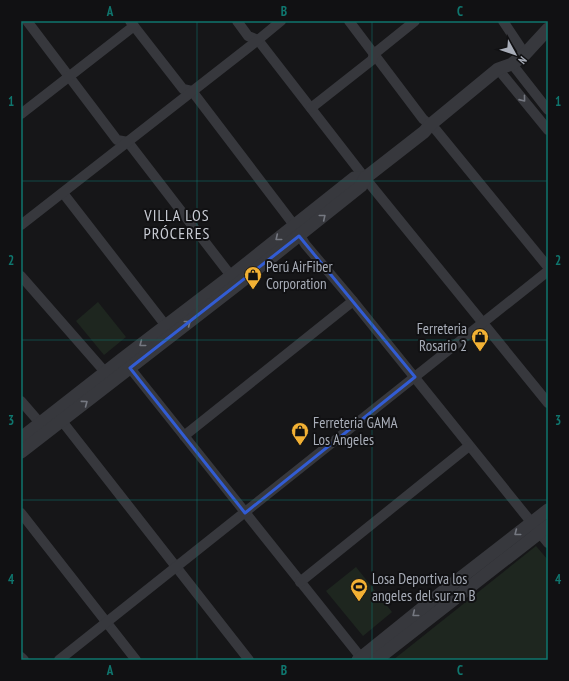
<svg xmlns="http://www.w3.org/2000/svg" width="569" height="681" viewBox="0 0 569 681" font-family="'PT Sans Narrow',sans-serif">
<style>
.green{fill:#1e261f}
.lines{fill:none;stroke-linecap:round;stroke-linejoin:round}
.minor{stroke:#37383d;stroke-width:10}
.tertiary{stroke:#37383d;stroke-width:13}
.oneway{stroke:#757881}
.marked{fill:none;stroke:#325cd3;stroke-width:3;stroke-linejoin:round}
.grid{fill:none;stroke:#0f766e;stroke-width:1;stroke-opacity:0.55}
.labels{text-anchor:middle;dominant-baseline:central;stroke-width:4;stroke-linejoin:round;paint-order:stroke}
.poi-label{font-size:15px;fill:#a8adb8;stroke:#111113;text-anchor:start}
.neighbourhood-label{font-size:16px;letter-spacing:1px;fill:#c9ccd4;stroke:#111113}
.neatline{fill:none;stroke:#0f766e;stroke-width:1.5}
.grid-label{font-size:13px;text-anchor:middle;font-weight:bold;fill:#0f766e}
</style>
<rect width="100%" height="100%" fill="#161618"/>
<!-- green -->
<g class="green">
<polygon points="98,302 126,337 104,355 76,321"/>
<polygon points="536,546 548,560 548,660 393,660"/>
<polygon points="356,567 392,612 363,636 326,591"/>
</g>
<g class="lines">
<!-- minor -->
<g class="minor">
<polyline points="27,21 117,140 128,142 235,281"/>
<polyline points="130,21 183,89 192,91 294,225 305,244 353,301 548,543"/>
<polyline points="237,21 248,36 258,40 365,178 548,403"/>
<polyline points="349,21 423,119 436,130 548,267"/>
<polyline points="503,21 525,54"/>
<polyline points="512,64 548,110"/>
<polyline points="498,69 548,130"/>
<polyline points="311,108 372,60 374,54 415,21"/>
<polyline points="21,114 134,26"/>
<polyline points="63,193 170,331"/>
<polyline points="21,225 258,40 281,21"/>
<polyline points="21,276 105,372"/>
<polyline points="126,363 363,660"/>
<polyline points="21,401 40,423"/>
<polyline points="58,416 249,660"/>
<polyline points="184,436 353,301"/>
<polyline points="21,513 136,660"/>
<polyline points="300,582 469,446"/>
<polyline points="21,657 24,660"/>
<polyline points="59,660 548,271"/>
</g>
<!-- tertiary -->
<g class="tertiary">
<polyline points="21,438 122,359 231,276 354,178 365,178"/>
<polyline points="21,452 238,284 361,186 365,178 424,132 430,125 498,69 512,64 525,54 548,29"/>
<polyline points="358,660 441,593 548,510"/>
<polyline points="376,660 548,526"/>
</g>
</g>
<!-- one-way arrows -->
<defs><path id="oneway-chevron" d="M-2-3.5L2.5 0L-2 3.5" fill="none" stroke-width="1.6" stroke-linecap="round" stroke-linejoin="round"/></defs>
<g class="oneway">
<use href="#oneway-chevron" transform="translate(523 99) rotate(51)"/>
<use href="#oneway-chevron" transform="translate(323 217) rotate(-39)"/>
<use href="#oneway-chevron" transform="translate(278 238) rotate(141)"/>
<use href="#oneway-chevron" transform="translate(188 323) rotate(-38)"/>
<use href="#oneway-chevron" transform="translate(142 344) rotate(142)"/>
<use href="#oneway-chevron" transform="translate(85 403) rotate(-37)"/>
<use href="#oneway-chevron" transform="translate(517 533) rotate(142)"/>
<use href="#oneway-chevron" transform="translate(415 614) rotate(141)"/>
</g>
<!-- marked area -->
<path class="marked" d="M299 236 415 377 245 513 130 368Z"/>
<!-- grid -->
<path class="grid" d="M197 21V660M372 21V660M21 181H548M21 340H548M21 500H548"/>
<!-- icons -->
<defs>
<symbol id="shop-pin" viewBox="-11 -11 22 30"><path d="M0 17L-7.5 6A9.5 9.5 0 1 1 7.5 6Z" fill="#f2b134" stroke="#111113"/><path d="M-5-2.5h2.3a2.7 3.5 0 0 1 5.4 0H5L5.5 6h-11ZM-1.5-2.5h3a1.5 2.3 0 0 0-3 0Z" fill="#111"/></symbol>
<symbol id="stadium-pin" viewBox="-11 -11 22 30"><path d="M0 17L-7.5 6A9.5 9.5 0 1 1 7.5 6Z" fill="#f2b134" stroke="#111113"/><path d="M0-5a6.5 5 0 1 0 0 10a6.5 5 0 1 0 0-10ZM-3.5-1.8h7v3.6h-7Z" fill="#111"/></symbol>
</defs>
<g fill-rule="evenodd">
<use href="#shop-pin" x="243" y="265" width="20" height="27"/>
<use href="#shop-pin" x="470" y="327" width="20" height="27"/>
<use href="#shop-pin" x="290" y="421" width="20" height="27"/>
<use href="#stadium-pin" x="349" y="577" width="20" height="27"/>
</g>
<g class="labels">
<!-- poi labels -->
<g class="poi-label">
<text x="266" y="266">Perú AirFiber<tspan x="266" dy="17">Corporation</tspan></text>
<text x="467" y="328" text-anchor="end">Ferreteria<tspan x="467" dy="17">Rosario 2</tspan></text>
<text x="313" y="422">Ferreteria GAMA<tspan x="313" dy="17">Los Angeles</tspan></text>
<text x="372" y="578">Losa Deportiva los<tspan x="372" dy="17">angeles del sur zn B</tspan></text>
</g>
<!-- neighbourhood labels -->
<g class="neighbourhood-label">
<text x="177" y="215">VILLA LOS<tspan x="177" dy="18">PRÓCERES</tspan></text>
</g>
</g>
<!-- border -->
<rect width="569" height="681" fill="none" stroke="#111113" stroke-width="44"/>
<!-- north arrow -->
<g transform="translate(515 54) rotate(130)" stroke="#111113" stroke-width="3" paint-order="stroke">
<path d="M0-3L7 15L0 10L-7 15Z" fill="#a8adb8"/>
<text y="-6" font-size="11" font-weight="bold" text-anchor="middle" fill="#a8adb8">N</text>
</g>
<rect x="22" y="22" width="525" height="637" class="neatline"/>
<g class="grid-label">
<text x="110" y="16">A</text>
<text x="284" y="16">B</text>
<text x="460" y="16">C</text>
<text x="11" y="106">1</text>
<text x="558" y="106">1</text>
<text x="11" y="265">2</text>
<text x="558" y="265">2</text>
<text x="11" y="425">3</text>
<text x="558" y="425">3</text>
<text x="11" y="584">4</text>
<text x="558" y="584">4</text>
<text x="110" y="675">A</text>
<text x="284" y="675">B</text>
<text x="460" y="675">C</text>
</g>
</svg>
